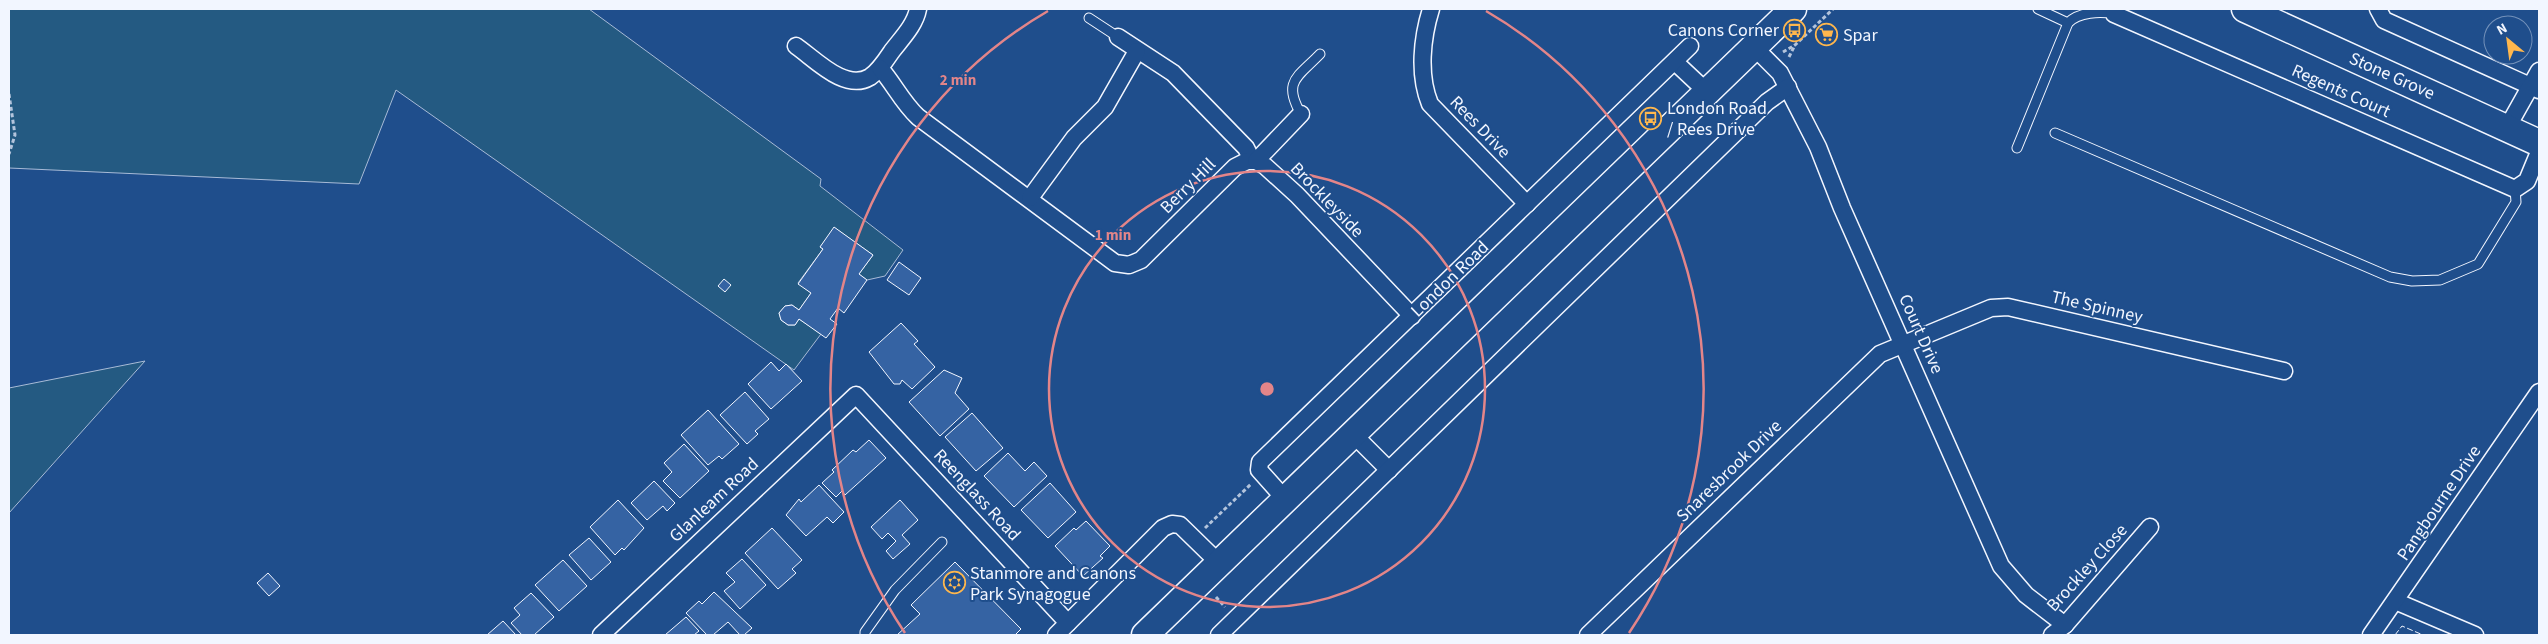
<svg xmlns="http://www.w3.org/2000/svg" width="2548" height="644" viewBox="0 0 2548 644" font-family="'Source Sans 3',sans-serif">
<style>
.green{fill:#245a82;stroke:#a8bbd7}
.building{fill:#3563a3;stroke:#f2f6ff}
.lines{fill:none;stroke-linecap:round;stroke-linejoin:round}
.lane-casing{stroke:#f2f6ff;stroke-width:11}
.street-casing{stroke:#f2f6ff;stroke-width:19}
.primary-casing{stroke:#f2f6ff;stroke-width:29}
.path{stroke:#b3c4dc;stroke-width:3;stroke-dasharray:4 2.5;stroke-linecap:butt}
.lane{stroke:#1f4e8c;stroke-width:9}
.street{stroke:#1f4e8c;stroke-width:16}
.primary{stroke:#1f4e8c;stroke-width:26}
.fence{stroke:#f2f6ff;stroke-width:1;stroke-dasharray:6 2.5;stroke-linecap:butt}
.ring{fill:none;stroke:#e38589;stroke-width:2.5}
.labels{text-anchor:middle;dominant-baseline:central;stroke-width:4;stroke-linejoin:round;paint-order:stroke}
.poi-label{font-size:18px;fill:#f2f6ff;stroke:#1f4e8c;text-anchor:start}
.street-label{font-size:18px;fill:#f2f6ff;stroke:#1f4e8c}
.centre{fill:#e38589;stroke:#1f4e8c;stroke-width:2.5}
.ring-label{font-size:15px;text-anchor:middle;font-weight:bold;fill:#e38589;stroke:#1f4e8c;stroke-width:4;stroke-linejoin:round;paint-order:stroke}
</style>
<rect width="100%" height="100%" fill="#1f4e8c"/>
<!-- green -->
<g class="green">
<polygon points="9,9 589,9 821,179 820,186 903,250 885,276 867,280 859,274 873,255 835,228 820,247 823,249 798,283 811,293 799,310 792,305 785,306 779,313 781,320 788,325 795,325 799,319 821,334 794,370 396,90 359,184 9,168"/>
<polygon points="145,361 9,513 9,388"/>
</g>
<!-- building -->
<g class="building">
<polygon points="834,227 873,255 859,274 867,280 844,313 838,308 830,319 837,324 826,338 799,319 795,325 788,325 781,320 779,313 785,306 792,305 799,310 811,293 798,284 823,249 820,247"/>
<polygon points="899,262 921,278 909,295 887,280"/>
<polygon points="724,279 731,285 725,292 718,286"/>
<polygon points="901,323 918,341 914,344 935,367 912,389 902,380 900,384 894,384 869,352"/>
<polygon points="771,362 779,371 786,364 802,381 771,409 748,384"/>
<polygon points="944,370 962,378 955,393 969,409 940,436 909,402"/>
<polygon points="745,392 769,419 755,431 758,434 747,444 720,415"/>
<polygon points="708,410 739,444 722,459 719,456 708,465 681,435"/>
<polygon points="972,413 1003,448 976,471 945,437"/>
<polygon points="869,440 886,458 845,495 842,491 836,497 822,483 834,472 832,470 853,450 856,452"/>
<polygon points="684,444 709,471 680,498 663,481 672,472 664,463"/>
<polygon points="1008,453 1025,471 1034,462 1047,476 1014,507 984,476"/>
<polygon points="654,481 675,503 667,511 663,506 647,520 631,503"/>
<polygon points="1050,483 1076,512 1048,538 1021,510"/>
<polygon points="819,485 844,512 833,523 827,517 806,536 786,515 799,499 801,502"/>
<polygon points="618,500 644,528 624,550 622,548 615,555 590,527"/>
<polygon points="900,500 918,520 902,535 910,544 893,559 886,551 896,541 888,533 882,539 871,527"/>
<polygon points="1086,521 1110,546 1100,556 1103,558 1083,576 1055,546 1074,528 1076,530"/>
<polygon points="772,528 802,560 792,569 796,573 778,589 745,553"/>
<polygon points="589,538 611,562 591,580 569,555"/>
<polygon points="742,559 766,585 740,609 724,591 735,582 726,573"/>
<polygon points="563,560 587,586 559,611 535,585"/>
<polygon points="955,562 1021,629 1015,635 897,635 920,614 911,605"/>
<polygon points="268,573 280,586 269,596 257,583"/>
<polygon points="714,592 752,628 744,635 740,635 728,622 713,635 707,635 686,613 699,601 702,604"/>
<polygon points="531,593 554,617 534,635 522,635 511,623 520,615 514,608"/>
<polygon points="686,617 699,631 694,635 665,635"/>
<polygon points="503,621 516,635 487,635"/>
</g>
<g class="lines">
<defs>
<g id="lane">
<polyline points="2038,9 2068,23"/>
<polyline points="1089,18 1118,37"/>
<path d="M1301 114C1282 81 1298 77 1320 54"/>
<polyline points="2055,133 2390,277 2412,281 2440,280 2478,264 2516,202 2515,189"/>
<path d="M2017 148 2068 23C2078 12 2101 11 2114 14"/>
<polyline points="865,635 865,632 895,590 942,542"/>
</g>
<g id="street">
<path d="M1431 9C1422 38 1418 75 1430 104L1527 204"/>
<polyline points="2117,9 2114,14 2515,189 2527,181 2539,152"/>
<polyline points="2378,9 2384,20 2539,90"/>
<polyline points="1118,37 1173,73 1246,148 1252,160"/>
<path d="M796 46C815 59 845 92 870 77 879 71 886 60 892 51 902 38 915 25 918 9"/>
<polyline points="1755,48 1780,73 1818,147 1842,208 2001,566 2026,595 2065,625"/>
<polyline points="1675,62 1707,92"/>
<path d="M880 68C894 84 902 102 918 117L1115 263 1129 265 1141 260 1235 167 1247 161H1256"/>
<polyline points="1301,114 1256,161 1265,166 1297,195 1412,316"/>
<polyline points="2507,128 2539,71"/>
<polyline points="1030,198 1074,138 1105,107 1137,51"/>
<polyline points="1354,435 1389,470"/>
<polyline points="1286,500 1259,470 1260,462 1690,46"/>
<polyline points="2395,601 2475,635"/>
<polyline points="601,635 856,395 1068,623"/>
<polyline points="1056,635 1163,528 1172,524 1180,525 1220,564"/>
<polyline points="1219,635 1767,102 1788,87"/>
<polyline points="1588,635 1880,354 1991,308 2008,307 2284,371"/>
<polyline points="2052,635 2065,625 2150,527"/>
<polyline points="2371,635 2539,392"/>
</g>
<g id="primary">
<polyline points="2245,9 2539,143"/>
<polyline points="1145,635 1793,9"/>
</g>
</defs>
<!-- lane casing -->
<use href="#lane" class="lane-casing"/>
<!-- street casing -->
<use href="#street" class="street-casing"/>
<!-- primary casing -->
<use href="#primary" class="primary-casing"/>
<!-- path -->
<g class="path">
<polyline points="1783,52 1795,45 1833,9"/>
<polyline points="1789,57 1795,45"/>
<polyline points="9,94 15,135 9,154"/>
<polyline points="1205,528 1251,484"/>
<polyline points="1216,597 1225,607"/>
</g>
<!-- lane -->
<use href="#lane" class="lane"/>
<!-- street -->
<use href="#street" class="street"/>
<!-- primary -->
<use href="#primary" class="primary"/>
<!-- fence -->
<polyline class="fence" points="2395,635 2402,626 2423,635"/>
</g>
<!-- distance rings -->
<g class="ring">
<circle cx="1267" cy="389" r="218"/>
<path d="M905 633A437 437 0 0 1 1048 11M1486 11A437 437 0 0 1 1629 633"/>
</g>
<!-- icons -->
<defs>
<symbol id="bus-ring" viewBox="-11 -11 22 22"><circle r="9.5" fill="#1f4e8c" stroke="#ffb74d" stroke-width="1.5"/><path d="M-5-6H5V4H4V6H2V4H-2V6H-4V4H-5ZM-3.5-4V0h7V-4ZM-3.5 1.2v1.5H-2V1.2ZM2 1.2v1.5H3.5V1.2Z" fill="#ffb74d"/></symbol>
<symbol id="supermarket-ring" viewBox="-11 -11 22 22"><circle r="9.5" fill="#1f4e8c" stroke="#ffb74d" stroke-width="1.5"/><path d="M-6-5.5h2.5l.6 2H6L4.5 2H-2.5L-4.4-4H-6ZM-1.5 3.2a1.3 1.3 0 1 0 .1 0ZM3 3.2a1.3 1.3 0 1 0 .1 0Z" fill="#ffb74d"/></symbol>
<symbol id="synagogue-ring" viewBox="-11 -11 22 22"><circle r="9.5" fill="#1f4e8c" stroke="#ffb74d" stroke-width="1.5"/><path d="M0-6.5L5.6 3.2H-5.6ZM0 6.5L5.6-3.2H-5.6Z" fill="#ffb74d"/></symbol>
</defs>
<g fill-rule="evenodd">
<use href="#bus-ring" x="1782" y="18" width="25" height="25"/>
<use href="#supermarket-ring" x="1814" y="22" width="25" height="25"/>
<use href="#bus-ring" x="1638" y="106" width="25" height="25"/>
<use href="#synagogue-ring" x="942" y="570" width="25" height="25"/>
</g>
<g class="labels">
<!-- poi labels -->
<g class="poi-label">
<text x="1779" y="30" text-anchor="end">Canons Corner</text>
<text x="1843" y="35">Spar</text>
<text x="1667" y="108">London Road<tspan x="1667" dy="21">/ Rees Drive</tspan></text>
<text x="970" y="573">Stanmore and Canons<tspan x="970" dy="21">Park Synagogue</tspan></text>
</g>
<!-- street labels -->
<g class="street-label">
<text transform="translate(2392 76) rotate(24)">Stone Grove</text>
<text transform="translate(2341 91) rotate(24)">Regents Court</text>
<text transform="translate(1480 127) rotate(46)">Rees Drive</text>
<text transform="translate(1188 186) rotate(-45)">Berry Hill</text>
<text transform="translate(1327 200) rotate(46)">Brockleyside</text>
<text transform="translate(1450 279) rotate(-44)">London Road</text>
<text transform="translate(2097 307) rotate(13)">The Spinney</text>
<text transform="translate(1921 334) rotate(66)">Court Drive</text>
<text transform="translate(1729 471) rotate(-44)">Snaresbrook Drive</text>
<text transform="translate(977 495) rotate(47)">Reenglass Road</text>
<text transform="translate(714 500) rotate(-43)">Glanleam Road</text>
<text transform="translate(2439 503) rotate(-56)">Pangbourne Drive</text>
<text transform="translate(2087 568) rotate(-48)">Brockley Close</text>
</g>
</g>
<circle cx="1267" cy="389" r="8" class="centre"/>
<g class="ring-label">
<text x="958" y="85">2 min</text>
<text x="1113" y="240">1 min</text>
</g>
<!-- border -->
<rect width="2548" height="644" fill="none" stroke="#f2f6ff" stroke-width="20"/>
<!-- north arrow -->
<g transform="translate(2508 40) rotate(331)"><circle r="24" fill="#1f4e8c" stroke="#7391ba"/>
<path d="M0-4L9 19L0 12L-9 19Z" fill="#ffb74d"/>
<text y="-8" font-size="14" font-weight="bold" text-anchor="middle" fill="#f2f6ff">N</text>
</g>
</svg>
